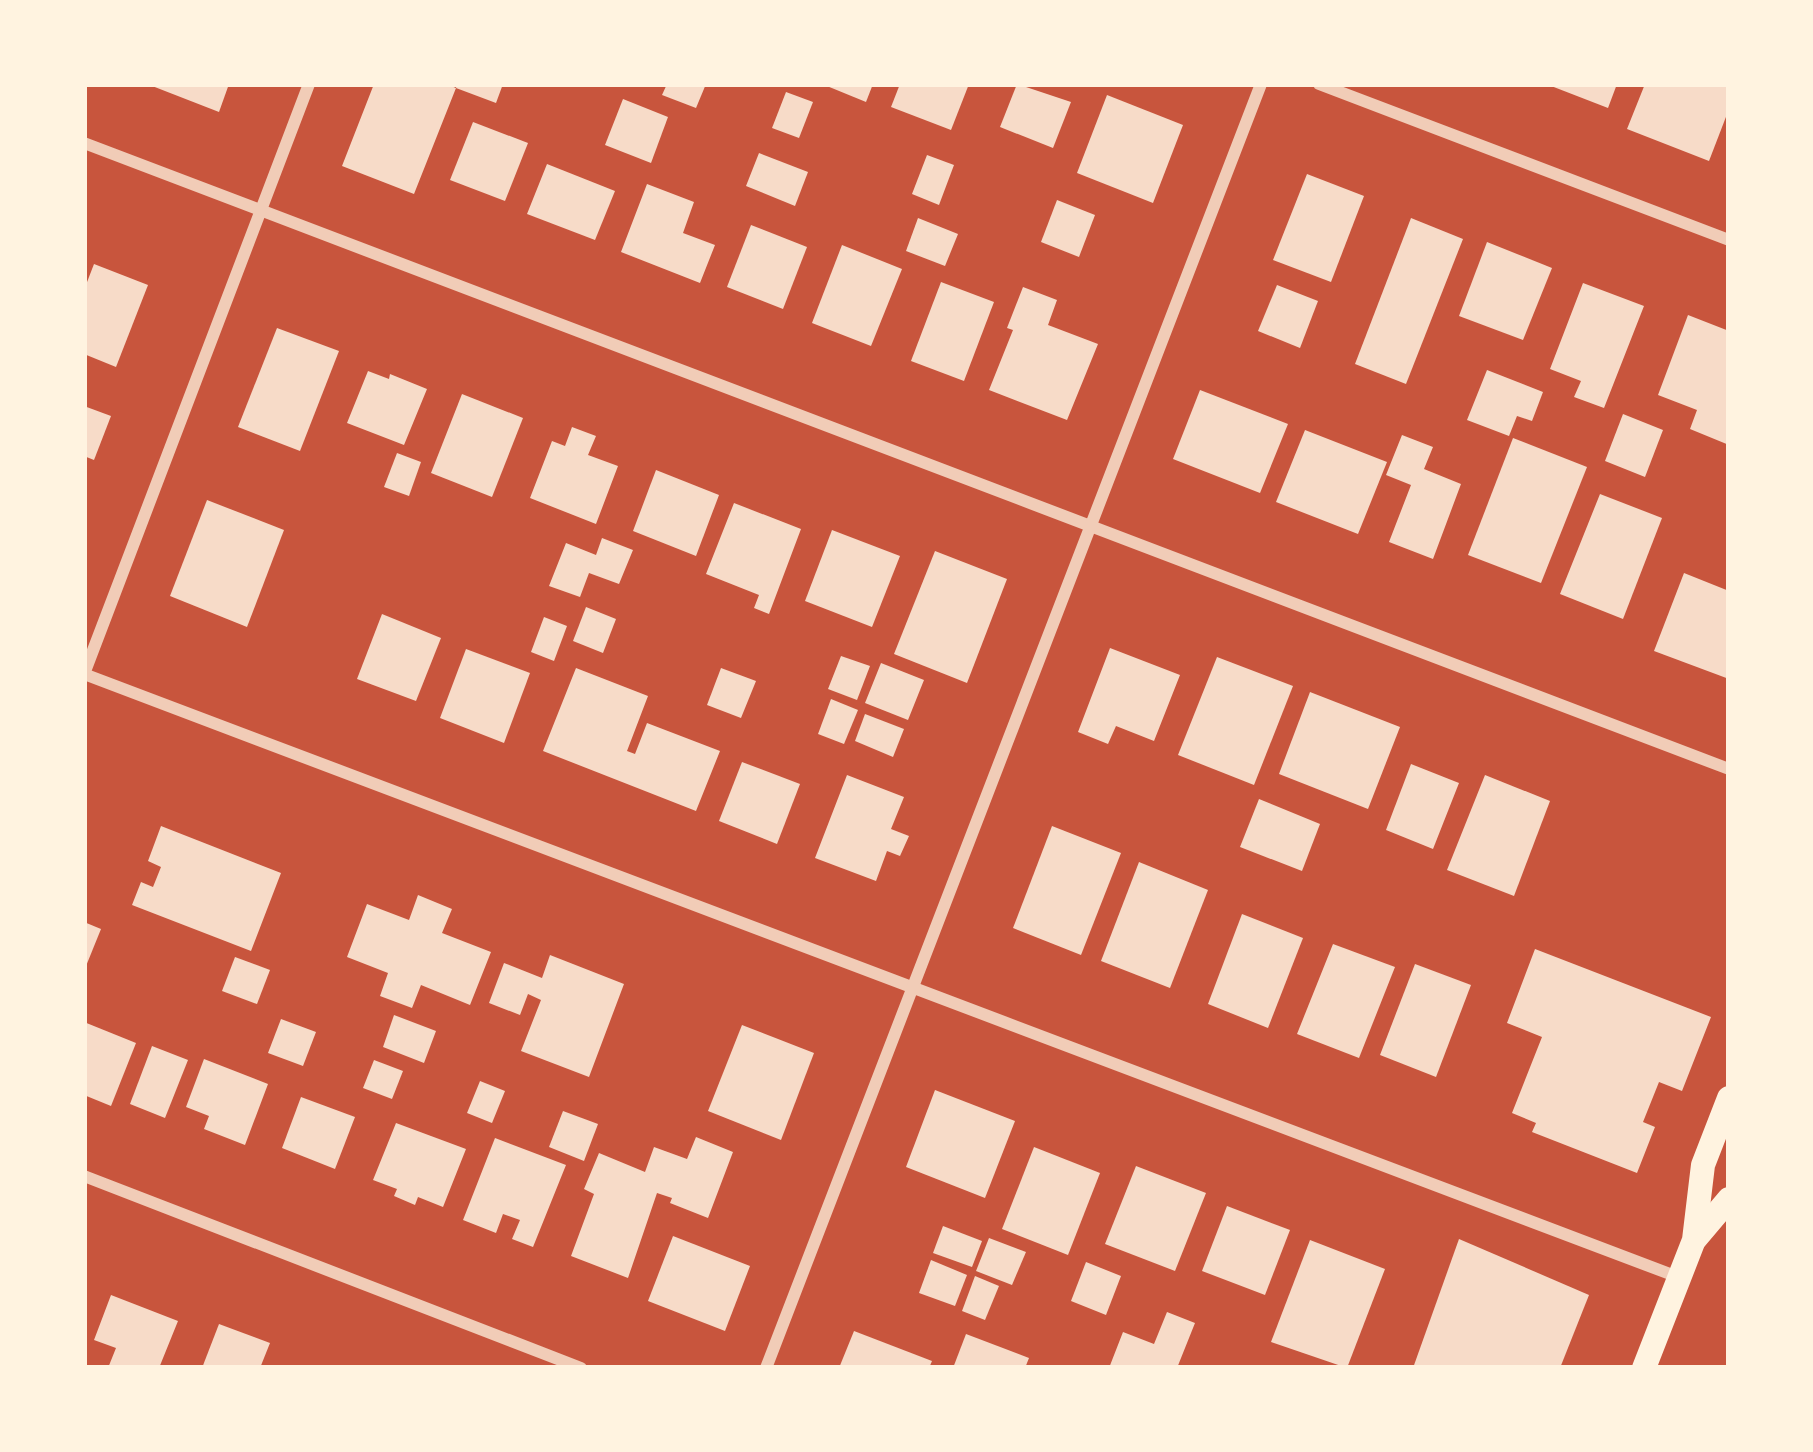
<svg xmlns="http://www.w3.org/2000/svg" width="1813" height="1452" viewBox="0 0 1813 1452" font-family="'Space Grotesk',sans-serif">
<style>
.building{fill:#f7dbc8}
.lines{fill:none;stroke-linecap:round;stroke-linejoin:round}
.minor{stroke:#f1ccb7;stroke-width:12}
.secondary{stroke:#fff3e0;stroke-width:24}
</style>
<rect width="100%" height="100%" fill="#c8553d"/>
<!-- building -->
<g class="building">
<polygon points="147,84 229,84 219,112"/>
<polygon points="374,84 446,84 456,88 457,84 503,84 496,103 456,88 414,194 342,166"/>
<polygon points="667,84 706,84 696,108 662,95"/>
<polygon points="822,84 873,84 866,102"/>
<polygon points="900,84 969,84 951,130 891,107"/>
<polygon points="1017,84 1071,102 1053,148 1000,127"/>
<polygon points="1546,84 1617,84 1608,108"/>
<polygon points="1645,84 1729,84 1729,109 1709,161 1627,129"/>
<polygon points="786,92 813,102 799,138 772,128"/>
<polygon points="1107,95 1183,125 1153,203 1077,173"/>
<polygon points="623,99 668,117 651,163 605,145"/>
<polygon points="473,122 528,143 505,201 450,180"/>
<polygon points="759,153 808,172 795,206 746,186"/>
<polygon points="927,155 954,165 939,205 912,194"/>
<polygon points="547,164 615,191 595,240 527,214"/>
<polygon points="1307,174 1364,196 1331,282 1273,260"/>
<polygon points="647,184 694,202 683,233 715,245 700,283 621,252"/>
<polygon points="1057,200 1095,215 1079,257 1041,242"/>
<polygon points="918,218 958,234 945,266 906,251"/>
<polygon points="1411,218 1463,239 1406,384 1355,364"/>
<polygon points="751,225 807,247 783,309 727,287"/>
<polygon points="1487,242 1552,268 1523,340 1459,316"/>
<polygon points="842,245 902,269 871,346 812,323"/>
<polygon points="94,264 148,285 116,367 84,354 84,290"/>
<polygon points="941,282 994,302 964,381 911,361"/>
<polygon points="1583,283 1644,306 1604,408 1574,397 1581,381 1550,369"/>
<polygon points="1277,285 1318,301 1300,348 1258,331"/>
<polygon points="1023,287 1057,300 1048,325 1098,344 1067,420 989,390 1013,330 1007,328"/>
<polygon points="1688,315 1729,331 1729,445 1690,429 1697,410 1658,395"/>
<polygon points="277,328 339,351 300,451 238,427"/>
<polygon points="1487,370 1543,392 1532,421 1517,416 1509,436 1467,420"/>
<polygon points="368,371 389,379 390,374 427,389 404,445 347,423"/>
<polygon points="1200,390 1288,424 1260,493 1173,459"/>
<polygon points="462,394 523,418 492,497 431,473"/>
<polygon points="84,406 111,416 94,460 84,456"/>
<polygon points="1623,414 1663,430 1645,477 1605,461"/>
<polygon points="572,427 596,436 588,455 618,466 596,524 530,498 552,441 565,446"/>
<polygon points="1305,430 1387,462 1358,534 1276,502"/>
<polygon points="1402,435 1433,447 1424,469 1461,484 1433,559 1389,542 1411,485 1386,475"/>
<polygon points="1513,438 1587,467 1541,583 1468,555"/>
<polygon points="397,453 421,462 409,496 384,487"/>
<polygon points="656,470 719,495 696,556 633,531"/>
<polygon points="1600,494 1662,518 1623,619 1560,594"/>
<polygon points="207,500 284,530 247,627 170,596"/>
<polygon points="734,503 801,529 769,614 754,608 759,595 706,574"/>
<polygon points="832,530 900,556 872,627 805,601"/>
<polygon points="602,538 633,550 619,584 589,573 580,597 549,586 566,543 596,555"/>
<polygon points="935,551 1007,579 967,683 894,654"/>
<polygon points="1684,573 1729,591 1729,679 1654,651"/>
<polygon points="586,607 616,619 603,653 573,641"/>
<polygon points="382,614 441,638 416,701 357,679"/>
<polygon points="544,617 567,626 554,661 531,652"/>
<polygon points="1110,648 1180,675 1154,741 1116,726 1108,744 1078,732"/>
<polygon points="466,649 530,673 504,743 440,718"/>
<polygon points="841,656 870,666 857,700 828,689"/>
<polygon points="1217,657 1293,686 1254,785 1178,755"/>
<polygon points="881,663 924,680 908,720 865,703"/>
<polygon points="576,668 648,696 627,751 635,754 647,723 720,751 696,811 543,751"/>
<polygon points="721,668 756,681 741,718 707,705"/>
<polygon points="1310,692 1400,727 1368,809 1279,774"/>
<polygon points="831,699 858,710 844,744 818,734"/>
<polygon points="865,714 904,729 893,757 855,741"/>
<polygon points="742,762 800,784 777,844 719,821"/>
<polygon points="1411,764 1459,783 1433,849 1386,830"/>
<polygon points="847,775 904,797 891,829 909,836 900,856 887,851 876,881 815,858"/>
<polygon points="1485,775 1550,801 1514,896 1447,870"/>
<polygon points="1259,799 1320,824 1302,871 1240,847"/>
<polygon points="161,826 281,873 251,951 132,905 141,882 153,887 161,867 148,861"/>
<polygon points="1052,826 1121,853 1081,955 1013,928"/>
<polygon points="1139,862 1208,890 1170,988 1101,961"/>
<polygon points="418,895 452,909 442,933 491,952 470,1005 421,985 412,1008 380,996 388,973 347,957 367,904 409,920"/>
<polygon points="1242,914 1303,938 1268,1028 1208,1004"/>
<polygon points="84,922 101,929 84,971"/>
<polygon points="1333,944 1395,967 1359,1058 1297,1034"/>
<polygon points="1535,949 1711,1017 1682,1091 1659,1082 1643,1122 1655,1127 1637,1173 1532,1132 1536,1123 1512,1113 1542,1037 1507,1023"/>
<polygon points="550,955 624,984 589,1077 521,1051 541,1000 528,994 520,1015 489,1003 504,963 542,978"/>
<polygon points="235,957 270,970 257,1004 222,991"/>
<polygon points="1415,964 1471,985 1436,1077 1380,1055"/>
<polygon points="394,1015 436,1031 424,1063 383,1047"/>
<polygon points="281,1019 316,1032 303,1066 268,1053"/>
<polygon points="84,1022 136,1043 111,1106 84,1095"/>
<polygon points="742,1025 814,1053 781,1140 708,1111"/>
<polygon points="152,1046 188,1060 165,1118 130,1104"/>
<polygon points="204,1059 268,1084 245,1145 204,1129 209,1116 186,1107"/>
<polygon points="374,1060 403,1071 392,1099 363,1088"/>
<polygon points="480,1081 505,1091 492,1123 467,1113"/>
<polygon points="935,1090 1015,1121 985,1198 906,1167"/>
<polygon points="301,1097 355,1117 335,1169 282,1148"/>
<polygon points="563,1111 598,1124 584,1161 549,1147"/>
<polygon points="396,1123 466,1149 443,1207 418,1197 415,1205 394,1196 397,1189 373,1180"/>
<polygon points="696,1137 733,1152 708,1218 670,1203 672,1198 657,1193 628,1278 571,1256 594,1194 584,1189 599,1153 645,1172 654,1147 687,1159"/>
<polygon points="495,1138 566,1165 533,1247 512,1239 520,1220 503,1214 496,1233 463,1220"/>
<polygon points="1034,1147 1100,1173 1068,1255 1002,1229"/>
<polygon points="1136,1166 1206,1193 1175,1271 1105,1244"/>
<polygon points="1227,1206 1290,1230 1265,1295 1202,1271"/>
<polygon points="943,1226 982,1241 972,1267 933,1253"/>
<polygon points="673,1236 750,1266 725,1331 648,1301"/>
<polygon points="989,1238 1026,1252 1012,1285 976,1271"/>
<polygon points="1459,1239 1589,1295 1560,1368 1413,1368"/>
<polygon points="1310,1240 1385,1269 1347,1368 1271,1342"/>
<polygon points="931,1260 967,1275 955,1306 919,1293"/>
<polygon points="1086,1262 1121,1276 1106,1315 1071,1301"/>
<polygon points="975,1276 999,1286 985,1320 962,1311"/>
<polygon points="111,1295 178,1321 159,1368 108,1368 116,1348 94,1340"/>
<polygon points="1167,1312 1195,1323 1177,1368 1109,1368 1123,1332 1154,1344"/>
<polygon points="219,1324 270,1343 260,1368 202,1368"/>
<polygon points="854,1331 932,1361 929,1368 839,1368"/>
<polygon points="966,1334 1029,1358 1025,1368 953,1368"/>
</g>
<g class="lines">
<!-- minor -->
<g class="minor">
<polyline points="1319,84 1729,240"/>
<polyline points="84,143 1729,769"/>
<polyline points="84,674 1678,1277"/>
<polyline points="84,674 309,84"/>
<polyline points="84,1176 581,1368"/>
<polyline points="766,1368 1261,84"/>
</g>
<!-- secondary -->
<g class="secondary">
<polyline points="1696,1238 1729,1199"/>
<polyline points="1644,1368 1694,1240 1703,1165 1729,1098"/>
</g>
</g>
<!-- border -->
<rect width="1813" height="1452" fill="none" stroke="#fff3e0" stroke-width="174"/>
</svg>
